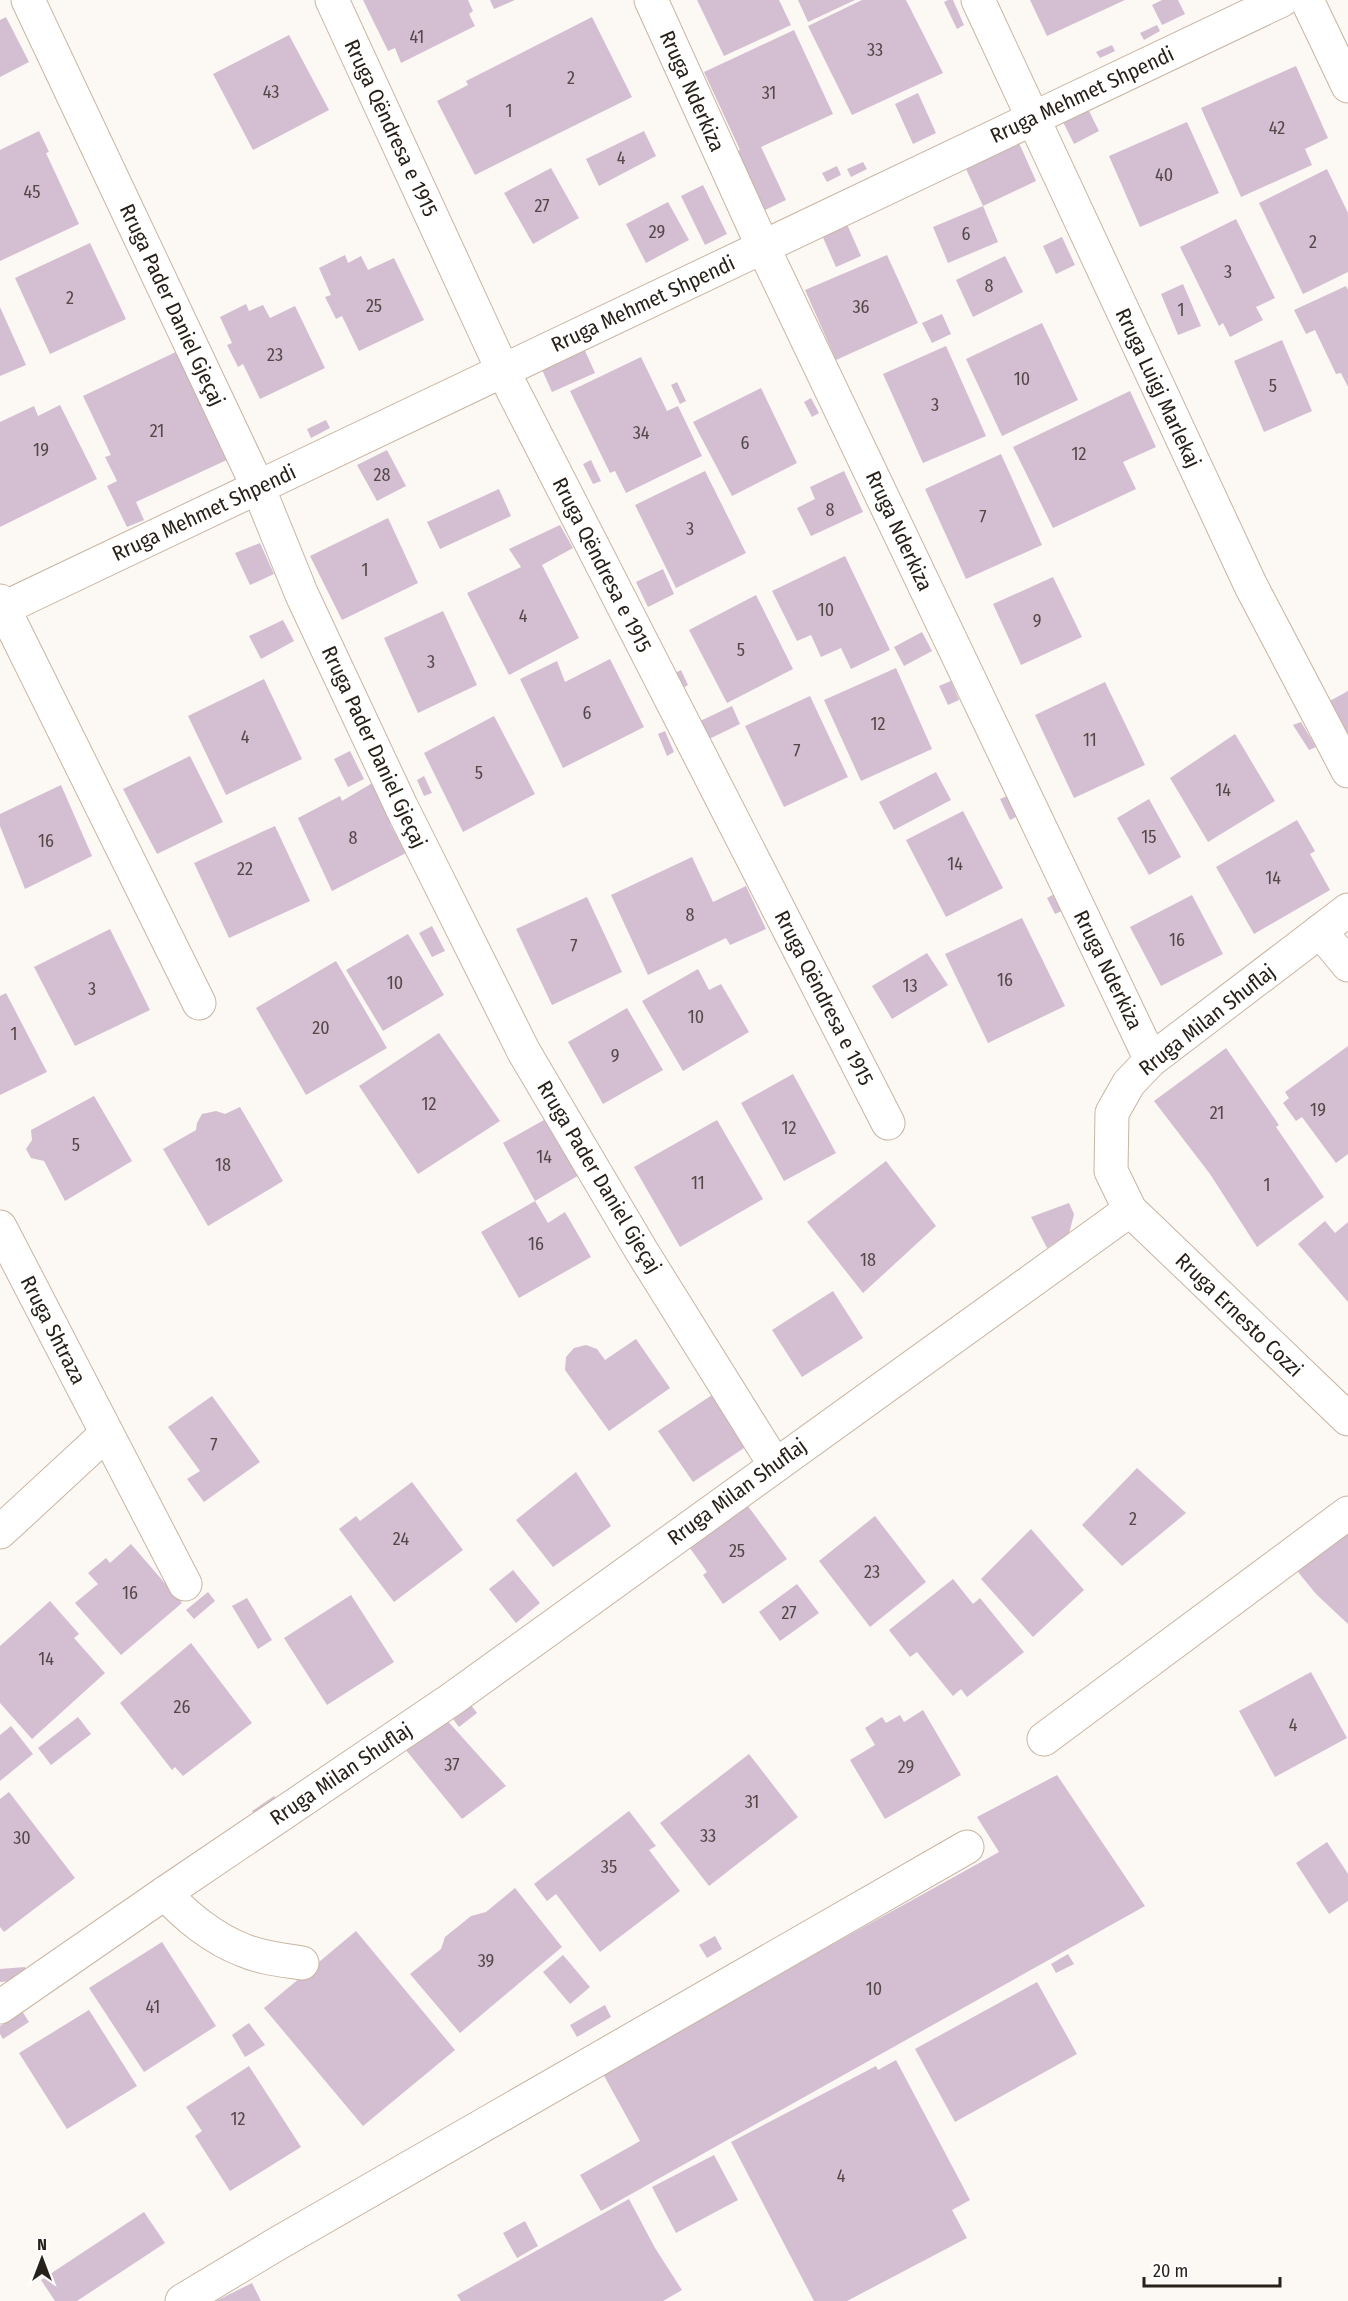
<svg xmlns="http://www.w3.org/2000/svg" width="1348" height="2301" viewBox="0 0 1348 2301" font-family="'Fira Sans Condensed',sans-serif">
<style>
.building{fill:#d4bfd2}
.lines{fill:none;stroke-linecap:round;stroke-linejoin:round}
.minor-casing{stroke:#c8b5a2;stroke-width:35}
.minor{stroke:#fff;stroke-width:33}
.labels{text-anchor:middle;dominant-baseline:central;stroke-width:4.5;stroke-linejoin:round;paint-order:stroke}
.number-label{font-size:18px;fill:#534848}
.street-label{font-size:21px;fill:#28211a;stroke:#fff}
</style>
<rect width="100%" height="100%" fill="#fcf8f4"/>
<!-- building -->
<g class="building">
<polygon points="363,0 468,0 473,11 469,14 475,26 401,63 395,48 388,51"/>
<polygon points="490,0 515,0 494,9"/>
<polygon points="697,0 779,0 791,25 724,56"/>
<polygon points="798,0 855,0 808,22"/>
<polygon points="862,0 906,0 943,73 852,115 808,26"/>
<polygon points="948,0 953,0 964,25 957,29 944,2"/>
<polygon points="1030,0 1125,0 1047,36"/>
<polygon points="1162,0 1178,0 1185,14 1162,25 1152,5"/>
<polygon points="6,17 29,62 0,77 0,20"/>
<polygon points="592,17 632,97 475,175 437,101 468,85 466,81"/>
<polygon points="1157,25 1160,31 1144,40 1140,33"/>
<polygon points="794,30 833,114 761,147 786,200 759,213 732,153 740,150 704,72"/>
<polygon points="289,35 329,110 253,150 213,74"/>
<polygon points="1112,45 1115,51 1100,58 1096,52"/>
<polygon points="1296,66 1328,138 1305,149 1312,165 1241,197 1201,108"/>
<polygon points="918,93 936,133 913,144 895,104"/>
<polygon points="1087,107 1099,131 1074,144 1062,120"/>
<polygon points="1187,122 1219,193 1140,227 1109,156"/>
<polygon points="39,131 49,152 46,153 79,224 0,261 0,150"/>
<polygon points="644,131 656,156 599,186 586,159"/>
<polygon points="1019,143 1036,181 983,206 966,169"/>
<polygon points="863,162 867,169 851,177 847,169"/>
<polygon points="837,166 841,175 827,182 822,173"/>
<polygon points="551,168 579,218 533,244 504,193"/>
<polygon points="1327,169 1348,213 1348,272 1303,294 1259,203"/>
<polygon points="703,185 727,234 705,245 681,196"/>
<polygon points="668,202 689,240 646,263 626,224"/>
<polygon points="983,206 998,242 948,263 933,227"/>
<polygon points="1236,219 1275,298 1256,307 1263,320 1230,337 1223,323 1219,326 1180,247"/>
<polygon points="846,222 861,256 836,267 821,233"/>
<polygon points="1062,237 1075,265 1056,274 1043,246"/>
<polygon points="90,243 126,319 50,354 15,278"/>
<polygon points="345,255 348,263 361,256 368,270 394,258 424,320 359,351 342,316 336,319 325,297 331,295 319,268"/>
<polygon points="887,255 918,323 836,360 805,290"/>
<polygon points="1005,256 1023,292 973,317 956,280"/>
<polygon points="1183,284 1201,326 1178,335 1161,294"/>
<polygon points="1346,286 1348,290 1348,387 1341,373 1336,374 1315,330 1306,334 1294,310"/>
<polygon points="246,304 249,311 263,305 270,318 295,306 325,368 260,399 243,364 238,367 227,345 232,343 220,317"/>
<polygon points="0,307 26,365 0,376"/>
<polygon points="942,314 951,334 932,343 922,323"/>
<polygon points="1042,323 1078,400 1002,436 966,359"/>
<polygon points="1282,340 1312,411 1264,432 1234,361"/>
<polygon points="582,344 595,373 552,392 539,363"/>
<polygon points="946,346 986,436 923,463 883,374"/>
<polygon points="180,350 229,459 136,502 144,520 127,527 107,486 117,481 105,457 111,455 83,396"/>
<polygon points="641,357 667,411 678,406 702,456 626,493 615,471 610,473 570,391"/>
<polygon points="677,382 686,401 680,404 671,385"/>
<polygon points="761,388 797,463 732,496 693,422"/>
<polygon points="1130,391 1156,447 1123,462 1136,489 1053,528 1013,447"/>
<polygon points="811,398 819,413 812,417 804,402"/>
<polygon points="60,405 97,479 0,527 0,422 34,406 38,416"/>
<polygon points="326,420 330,428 311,438 307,429"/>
<polygon points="387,450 406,486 377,501 357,465"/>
<polygon points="1001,454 1042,545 966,579 925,489"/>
<polygon points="591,460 601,481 593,484 583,464"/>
<polygon points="705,471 746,553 676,588 635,505"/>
<polygon points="844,471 863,512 811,536 797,508 815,499 810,487"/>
<polygon points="499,489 511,516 440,549 427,522"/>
<polygon points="388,518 418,583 342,620 310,556"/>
<polygon points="560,525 573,548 542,565 579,638 509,675 467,593 521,567 509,549"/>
<polygon points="260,543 274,574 250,585 235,553"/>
<polygon points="845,556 890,650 851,669 841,648 821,657 811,635 797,641 772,591"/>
<polygon points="663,569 674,594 648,607 636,582"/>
<polygon points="1053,577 1082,637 1021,665 993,604"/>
<polygon points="756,595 793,669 727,703 689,630"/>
<polygon points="443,611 477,685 418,713 384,638"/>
<polygon points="283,620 294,641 261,659 249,636"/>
<polygon points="922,632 932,651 904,666 894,647"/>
<polygon points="610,659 644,727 563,768 520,679 557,661 565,682"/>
<polygon points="896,668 932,749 861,781 824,700"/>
<polygon points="681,670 688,685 681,689 673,674"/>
<polygon points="264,679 302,759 226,795 188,716"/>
<polygon points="951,681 959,700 948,705 939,686"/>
<polygon points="1105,682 1145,765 1074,798 1035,715"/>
<polygon points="1348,691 1348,745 1326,703"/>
<polygon points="810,696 848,777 784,807 745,726"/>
<polygon points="732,706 740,724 707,740 698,722"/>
<polygon points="494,716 535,794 463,832 424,753"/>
<polygon points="1301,722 1316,747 1309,750 1293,725"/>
<polygon points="665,731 674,752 667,756 658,734"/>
<polygon points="1235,734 1275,801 1208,842 1170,778"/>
<polygon points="350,751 364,779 348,787 334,759"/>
<polygon points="190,756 223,822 157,854 123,789"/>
<polygon points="936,772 951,800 894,830 879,802"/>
<polygon points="424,776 432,793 424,796 417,780"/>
<polygon points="374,782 396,820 390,824 406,853 332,891 298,818 340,796 342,801"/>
<polygon points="61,785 92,856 25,889 0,826 0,814"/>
<polygon points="1007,796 1016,817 1010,820 1000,799"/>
<polygon points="1149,799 1181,857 1149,875 1117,818"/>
<polygon points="963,811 1003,888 946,917 906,840"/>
<polygon points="1297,820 1315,851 1310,854 1330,890 1254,934 1216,867"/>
<polygon points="275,826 310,901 229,938 194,863"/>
<polygon points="692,857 713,902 746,886 766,929 730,945 726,938 648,975 611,895"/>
<polygon points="1056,893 1064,910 1055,914 1047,898"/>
<polygon points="1192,895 1223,954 1161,986 1130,927"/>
<polygon points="587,897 622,972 552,1005 516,929"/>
<polygon points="1022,918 1065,1006 988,1043 945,954"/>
<polygon points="432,926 445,951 432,957 419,933"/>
<polygon points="110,929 150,1010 75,1046 34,967"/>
<polygon points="408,934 444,995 383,1031 346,970"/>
<polygon points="927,953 948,985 892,1019 872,986"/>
<polygon points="336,961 387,1048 306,1095 256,1008"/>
<polygon points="698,969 709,990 721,984 749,1032 683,1071 642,1001"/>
<polygon points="6,993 47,1072 0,1095 0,996"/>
<polygon points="627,1008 663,1070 603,1104 568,1042"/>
<polygon points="439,1033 500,1121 418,1174 359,1086"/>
<polygon points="1348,1046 1348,1154 1336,1163 1302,1117 1296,1121 1283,1103 1289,1098 1285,1092"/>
<polygon points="1226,1048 1279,1125 1276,1127 1324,1197 1257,1247 1210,1174 1154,1101"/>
<polygon points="793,1074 836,1153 784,1181 741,1103"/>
<polygon points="94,1096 132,1161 65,1201 44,1161 31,1158 26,1149 32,1140 31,1130"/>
<polygon points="240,1107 283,1181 208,1226 163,1149 196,1130 197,1123 202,1114 216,1111 225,1114"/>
<polygon points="551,1116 586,1171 535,1201 503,1143"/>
<polygon points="717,1120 763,1199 680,1247 634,1167"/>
<polygon points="886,1161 936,1226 863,1293 807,1222"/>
<polygon points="535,1201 548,1223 565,1212 591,1257 519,1298 481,1232"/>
<polygon points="1069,1203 1074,1214 1069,1234 1047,1248 1031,1217"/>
<polygon points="1325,1221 1335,1233 1348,1222 1348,1302 1298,1244"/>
<polygon points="833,1291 863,1338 802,1377 772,1330"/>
<polygon points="636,1339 670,1388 609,1431 565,1370 566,1357 574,1348 586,1345 597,1349 605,1360"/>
<polygon points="712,1395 747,1446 693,1482 658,1431"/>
<polygon points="212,1396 260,1462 204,1502 187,1479 200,1471 168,1427"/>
<polygon points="1137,1468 1186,1513 1122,1566 1082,1525"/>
<polygon points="576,1472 611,1526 553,1567 516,1520"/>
<polygon points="412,1482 463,1550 394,1602 339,1529 356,1516 360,1521"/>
<polygon points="745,1502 787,1559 723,1604 703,1575 707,1572 687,1544"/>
<polygon points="875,1516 926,1582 870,1627 819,1561"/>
<polygon points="1348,1526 1348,1624 1316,1594 1298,1572"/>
<polygon points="1031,1529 1084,1590 1033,1637 981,1579"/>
<polygon points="131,1544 182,1603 121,1655 75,1603 98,1584 88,1573 106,1558 110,1563"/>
<polygon points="513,1570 540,1603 516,1623 489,1589"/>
<polygon points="953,1579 973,1604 980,1598 1024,1652 967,1697 961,1689 953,1696 917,1652 910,1657 889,1630"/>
<polygon points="797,1584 819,1613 780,1641 759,1612"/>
<polygon points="208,1592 215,1601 194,1619 186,1610"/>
<polygon points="351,1595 394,1662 327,1705 284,1638"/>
<polygon points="247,1598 272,1640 258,1649 232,1606"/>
<polygon points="50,1601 79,1634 74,1638 105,1673 32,1739 0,1703 0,1646"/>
<polygon points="191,1643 252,1723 183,1776 175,1767 172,1770 120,1703"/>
<polygon points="1311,1672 1347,1738 1275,1777 1239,1711"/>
<polygon points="471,1705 477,1713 459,1727 453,1719"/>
<polygon points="923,1710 961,1775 885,1819 850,1760 875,1745 865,1728 882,1717 886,1723 900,1715 904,1722"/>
<polygon points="78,1717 91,1734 51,1765 38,1748"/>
<polygon points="444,1717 506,1786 462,1819 401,1744"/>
<polygon points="11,1726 33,1754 0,1781 0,1735"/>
<polygon points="749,1754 798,1817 709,1886 660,1823"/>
<polygon points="1057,1775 1145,1906 601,2211 580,2175 640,2141 602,2072 999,1852 977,1817"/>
<polygon points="9,1792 75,1878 4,1932 0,1927 0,1799"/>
<polygon points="274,1796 280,1804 258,1819 252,1811"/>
<polygon points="629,1811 656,1846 649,1850 680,1891 600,1952 556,1894 547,1901 534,1884"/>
<polygon points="1327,1842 1348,1874 1348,1901 1329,1914 1296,1863"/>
<polygon points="515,1888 562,1947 460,2033 410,1974 441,1949 445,1937 471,1916 486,1912"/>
<polygon points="356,1931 455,2050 363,2126 264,2008"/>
<polygon points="715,1936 722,1949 707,1958 699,1945"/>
<polygon points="162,1942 216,2026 144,2072 89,1988"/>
<polygon points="1068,1954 1074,1964 1056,1973 1051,1964"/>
<polygon points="563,1955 590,1987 570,2004 543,1972"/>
<polygon points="25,1967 26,1980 0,1982 0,1969"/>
<polygon points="1037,1982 1077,2054 955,2122 915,2049"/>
<polygon points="605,2005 611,2017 577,2037 570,2025"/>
<polygon points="89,2010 137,2086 67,2129 19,2053"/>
<polygon points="22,2011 29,2022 3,2039 0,2034 0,2026"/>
<polygon points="249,2023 265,2045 245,2057 232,2035"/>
<polygon points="896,2060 970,2200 952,2210 967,2238 847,2301 814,2301 731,2142 876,2066 878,2070"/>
<polygon points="249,2066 301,2147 230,2191 195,2136 202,2131 186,2107"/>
<polygon points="714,2155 738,2200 676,2233 652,2187"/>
<polygon points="629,2199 655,2248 682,2290 663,2301 461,2301 457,2295"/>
<polygon points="144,2212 165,2243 77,2301 55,2301 41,2280"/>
<polygon points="525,2221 538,2246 517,2258 503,2233"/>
<polygon points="252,2283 261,2301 216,2301"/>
</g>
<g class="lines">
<defs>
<g id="minor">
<polyline points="28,0 258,487 302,595 401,806 524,1052 641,1250 775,1465"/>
<polyline points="332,0 503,371 888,1123"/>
<polyline points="651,0 763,247 1151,1060"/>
<polyline points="978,0 1251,586 1348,771"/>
<polyline points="1307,0 1348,86"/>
<polyline points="0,601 199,1003"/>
<polyline points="0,610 1282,0"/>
<polyline points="1348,910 1151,1060 1129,1083 1112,1113 1111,1171 1130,1210 1348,1419"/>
<polyline points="1320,931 1348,965"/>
<polyline points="0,1227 185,1584"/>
<polyline points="0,1532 106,1434"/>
<polyline points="1044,1739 1348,1513"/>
<path d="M165 1893C185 1916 214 1939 243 1950 261 1958 282 1960 302 1963"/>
<polyline points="0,2007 165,1893 452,1699 1130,1210"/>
<polyline points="182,2301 275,2245 967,1847"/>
</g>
</defs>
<!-- minor casing -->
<use href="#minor" class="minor-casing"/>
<!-- minor -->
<use href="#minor" class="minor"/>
</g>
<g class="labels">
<!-- number labels -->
<g class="number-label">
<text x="417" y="37">41</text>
<text x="875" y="50">33</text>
<text x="571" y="78">2</text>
<text x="271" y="92">43</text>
<text x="769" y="93">31</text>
<text x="509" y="111">1</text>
<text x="1277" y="128">42</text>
<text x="621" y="158">4</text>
<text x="1164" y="175">40</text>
<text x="32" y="192">45</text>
<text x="542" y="206">27</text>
<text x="657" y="232">29</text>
<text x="966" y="234">6</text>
<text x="1313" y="242">2</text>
<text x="1228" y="272">3</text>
<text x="989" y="286">8</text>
<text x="70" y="298">2</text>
<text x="374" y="306">25</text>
<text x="861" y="307">36</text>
<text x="1181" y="310">1</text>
<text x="275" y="355">23</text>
<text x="1022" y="379">10</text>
<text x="1273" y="386">5</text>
<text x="935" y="405">3</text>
<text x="157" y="431">21</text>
<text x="641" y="433">34</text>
<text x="745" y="443">6</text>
<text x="41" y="450">19</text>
<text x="1079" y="454">12</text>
<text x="382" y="475">28</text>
<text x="830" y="510">8</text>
<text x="983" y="517">7</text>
<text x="690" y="529">3</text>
<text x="365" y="570">1</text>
<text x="826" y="610">10</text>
<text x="523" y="616">4</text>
<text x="1037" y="621">9</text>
<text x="741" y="650">5</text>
<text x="431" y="662">3</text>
<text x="587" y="713">6</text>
<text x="878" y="724">12</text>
<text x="245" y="737">4</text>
<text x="1090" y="740">11</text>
<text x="797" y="751">7</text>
<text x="479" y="773">5</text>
<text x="1223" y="790">14</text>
<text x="1149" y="837">15</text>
<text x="353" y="838">8</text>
<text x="46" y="841">16</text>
<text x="955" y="864">14</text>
<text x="245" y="869">22</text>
<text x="1273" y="878">14</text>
<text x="690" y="915">8</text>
<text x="1177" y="940">16</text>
<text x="574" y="946">7</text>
<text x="1005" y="980">16</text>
<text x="395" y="983">10</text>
<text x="910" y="986">13</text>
<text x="92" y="989">3</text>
<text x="696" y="1017">10</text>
<text x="321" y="1028">20</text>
<text x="14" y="1034">1</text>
<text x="615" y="1056">9</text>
<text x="429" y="1104">12</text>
<text x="1318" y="1110">19</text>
<text x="1217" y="1113">21</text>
<text x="789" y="1128">12</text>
<text x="76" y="1145">5</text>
<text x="544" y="1157">14</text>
<text x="223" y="1165">18</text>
<text x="698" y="1183">11</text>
<text x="1267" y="1185">1</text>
<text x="536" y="1244">16</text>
<text x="868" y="1260">18</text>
<text x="214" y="1445">7</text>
<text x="1133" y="1519">2</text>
<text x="401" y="1539">24</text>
<text x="737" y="1551">25</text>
<text x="872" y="1572">23</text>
<text x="130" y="1593">16</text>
<text x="789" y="1613">27</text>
<text x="46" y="1659">14</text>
<text x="182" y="1707">26</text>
<text x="1293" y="1725">4</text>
<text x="452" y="1765">37</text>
<text x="906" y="1767">29</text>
<text x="752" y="1802">31</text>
<text x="708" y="1836">33</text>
<text x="22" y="1838">30</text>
<text x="609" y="1867">35</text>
<text x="486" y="1961">39</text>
<text x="874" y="1989">10</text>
<text x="153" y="2007">41</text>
<text x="238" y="2119">12</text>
<text x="841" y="2176">4</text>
</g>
<!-- street labels -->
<g class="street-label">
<text transform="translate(692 91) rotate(66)">Rruga Nderkiza</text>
<text transform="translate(1082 95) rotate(-25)">Rruga Mehmet Shpendi</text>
<text transform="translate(391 128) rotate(65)">Rruga Qëndresa e 1915</text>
<text transform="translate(643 304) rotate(-25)">Rruga Mehmet Shpendi</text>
<text transform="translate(172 305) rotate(65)">Rruga Pader Daniel Gjeçaj</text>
<text transform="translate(1158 388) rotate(65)">Rruga Luigj Marlekaj</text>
<text transform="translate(204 513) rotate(-25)">Rruga Mehmet Shpendi</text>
<text transform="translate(899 531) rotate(65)">Rruga Nderkiza</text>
<text transform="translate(602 565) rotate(63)">Rruga Qëndresa e 1915</text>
<text transform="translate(374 747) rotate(65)">Rruga Pader Daniel Gjeçaj</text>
<text transform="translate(1108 970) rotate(64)">Rruga Nderkiza</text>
<text transform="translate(824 998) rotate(63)">Rruga Qëndresa e 1915</text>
<text transform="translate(1207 1020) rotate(-38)">Rruga Milan Shuflaj</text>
<text transform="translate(599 1177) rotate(59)">Rruga Pader Daniel Gjeçaj</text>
<text transform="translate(1239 1315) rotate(44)">Rruga Ernesto Cozzi</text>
<text transform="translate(53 1330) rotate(63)">Rruga Shtraza</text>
<text transform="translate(737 1492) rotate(-36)">Rruga Milan Shuflaj</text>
<text transform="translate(341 1774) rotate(-34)">Rruga Milan Shuflaj</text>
</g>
</g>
<!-- north arrow -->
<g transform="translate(42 2259)" stroke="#ffffff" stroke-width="4.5" paint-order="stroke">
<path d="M0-4.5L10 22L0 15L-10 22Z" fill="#28211a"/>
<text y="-9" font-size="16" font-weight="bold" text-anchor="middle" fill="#28211a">N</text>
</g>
<!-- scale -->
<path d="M1144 2277v9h136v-9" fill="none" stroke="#28211a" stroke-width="3"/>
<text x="1153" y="2277" font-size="18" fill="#28211a" stroke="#ffffff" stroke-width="4.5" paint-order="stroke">20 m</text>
</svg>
